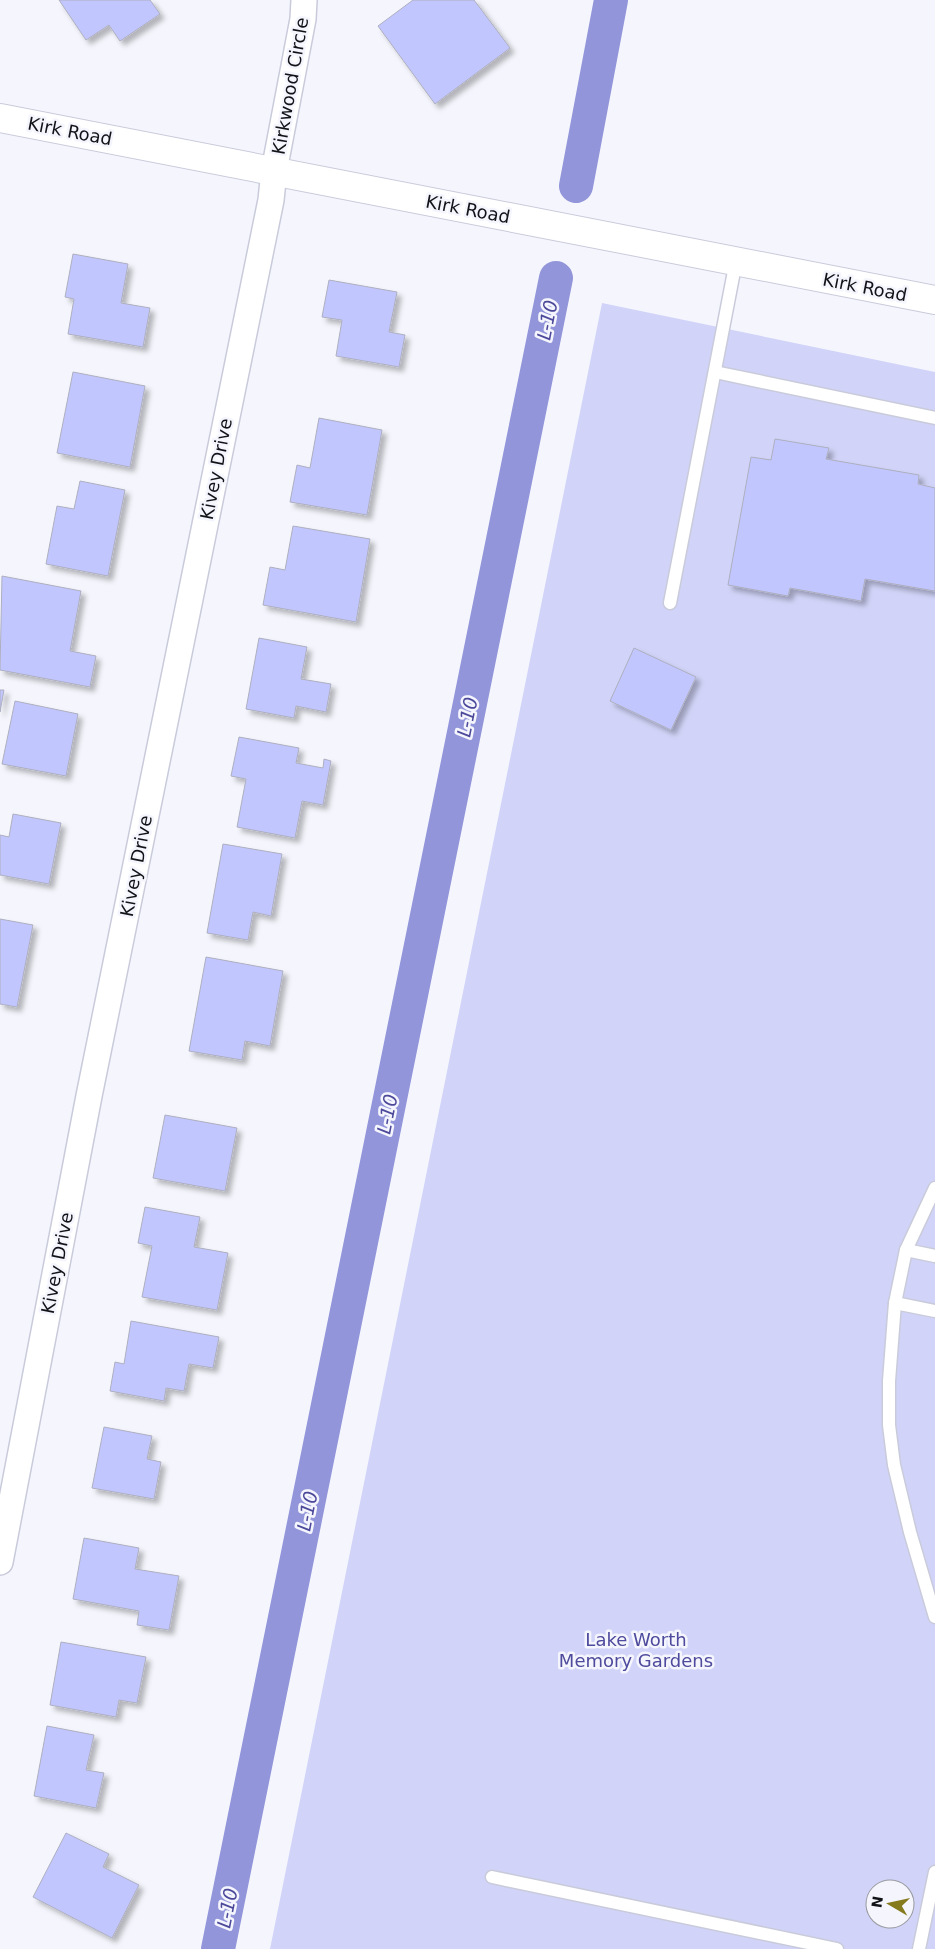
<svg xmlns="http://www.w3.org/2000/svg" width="935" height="1949" viewBox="0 0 935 1949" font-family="'DejaVu Sans',sans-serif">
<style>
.green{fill:#d1d4f8;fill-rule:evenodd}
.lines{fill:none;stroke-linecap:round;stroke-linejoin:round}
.canal{stroke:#9295d9;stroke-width:34}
.building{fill:#c2c6ff;stroke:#adafbf;filter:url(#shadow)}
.lane-casing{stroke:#c9cbdb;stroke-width:15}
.street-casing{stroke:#c9cbdb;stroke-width:28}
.secondary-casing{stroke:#c9cbdb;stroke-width:30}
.lane{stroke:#fff;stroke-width:12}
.street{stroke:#fff;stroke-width:25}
.secondary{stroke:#fff;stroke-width:28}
.labels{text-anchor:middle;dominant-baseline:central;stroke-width:5;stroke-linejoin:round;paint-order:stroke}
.street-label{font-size:18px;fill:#121318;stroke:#f5f6fd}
.park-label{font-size:18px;fill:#4e4a9d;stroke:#f5f6fd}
.water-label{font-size:19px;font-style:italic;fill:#4c499b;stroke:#f5f6fd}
</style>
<defs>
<filter id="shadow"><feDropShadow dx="4.5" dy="4.5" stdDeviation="2.5" flood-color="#0004"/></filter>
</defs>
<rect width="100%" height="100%" fill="#f5f6fd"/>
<!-- green -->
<path class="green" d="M602 303 935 372V1949H270ZM875 1889H905V1919H875Z"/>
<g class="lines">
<!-- canal -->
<g class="canal">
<polyline points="576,186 611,0"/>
<polyline points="218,1949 556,278"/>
</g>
</g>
<!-- building -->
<g class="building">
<polygon points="59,0 150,0 160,14 120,41 109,25 86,40"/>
<polygon points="413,0 474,0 510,48 435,104 378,26"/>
<polygon points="73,254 128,264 121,303 150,308 143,347 68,334 74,299 65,297"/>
<polygon points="329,280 397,292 389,332 405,335 399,367 336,356 342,320 322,317"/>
<polygon points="73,372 145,386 130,467 57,453"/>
<polygon points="319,418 382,430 367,515 290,502 297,465 310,468"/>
<polygon points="775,439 829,448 826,459 919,475 918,484 935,488 935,591 865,579 861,601 790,588 788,596 728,585 751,457 771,460"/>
<polygon points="80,481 125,490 108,576 46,564 57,506 74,509"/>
<polygon points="293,526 370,539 356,622 263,605 270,567 285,570"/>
<polygon points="2,576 81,591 70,651 96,656 90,687 0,670"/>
<polygon points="259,638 307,647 301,679 331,684 326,712 296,706 294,718 246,709"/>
<polygon points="634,648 696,677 671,730 610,701"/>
<polygon points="0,690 4,690 0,712"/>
<polygon points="15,701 78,714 66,776 2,764"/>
<polygon points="239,737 299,748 296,763 323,768 324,759 331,761 323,805 302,801 295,838 237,827 246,779 231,776"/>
<polygon points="13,814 61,823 49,884 0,875 0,835 9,837"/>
<polygon points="223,844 282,854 271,916 253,912 248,940 207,933"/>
<polygon points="0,919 33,925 17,1007 0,1004"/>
<polygon points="206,957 283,971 270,1046 245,1041 242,1060 189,1051"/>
<polygon points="165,1115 237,1128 225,1191 153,1178"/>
<polygon points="145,1207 200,1217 194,1247 228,1253 217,1310 142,1297 152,1246 138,1243"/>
<polygon points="131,1321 219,1337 213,1368 189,1364 184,1391 166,1388 164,1401 110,1391 115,1362 124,1364"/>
<polygon points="104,1427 152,1436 147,1459 161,1462 154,1499 92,1488"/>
<polygon points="84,1538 139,1548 135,1569 179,1576 169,1630 137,1625 139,1611 73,1599"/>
<polygon points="61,1642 146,1657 137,1703 119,1700 116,1717 50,1705"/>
<polygon points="47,1726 94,1735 86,1770 104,1773 96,1808 34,1796"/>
<polygon points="66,1833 109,1854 103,1867 139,1885 112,1938 33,1897"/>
</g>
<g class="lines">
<defs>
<g id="lane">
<polyline points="715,372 935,418"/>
<polyline points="670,603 736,261"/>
<polyline points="935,1188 906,1250 895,1303 889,1381 889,1425 894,1465 910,1532 935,1617"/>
<polyline points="906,1250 935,1256"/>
<polyline points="895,1303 935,1311"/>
<polyline points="492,1877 837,1949"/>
<polyline points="919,1949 935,1872"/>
</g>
<polyline id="street" points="0,1562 89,1096 271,200 274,171 303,19 304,0"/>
<polyline id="secondary" points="0,118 935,300"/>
</defs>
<!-- lane casing -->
<use href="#lane" class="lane-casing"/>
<!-- street casing -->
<use href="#street" class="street-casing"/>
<!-- secondary casing -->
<use href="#secondary" class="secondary-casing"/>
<!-- lane -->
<use href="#lane" class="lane"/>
<!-- street -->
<use href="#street" class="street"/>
<!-- secondary -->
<use href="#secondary" class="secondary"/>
</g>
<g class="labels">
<!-- street labels -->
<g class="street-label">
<text transform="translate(290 86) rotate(-80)">Kirkwood Circle</text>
<text transform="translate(70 131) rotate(11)">Kirk Road</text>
<text transform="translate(468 209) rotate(11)">Kirk Road</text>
<text transform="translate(865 287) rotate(11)">Kirk Road</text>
<text transform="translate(216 469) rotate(-79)">Kivey Drive</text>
<text transform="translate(136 866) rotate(-79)">Kivey Drive</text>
<text transform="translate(57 1263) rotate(-79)">Kivey Drive</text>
</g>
<!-- park labels -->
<g class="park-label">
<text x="636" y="1639">Lake Worth<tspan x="636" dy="21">Memory Gardens</tspan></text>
</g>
<!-- water labels -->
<g class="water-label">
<text transform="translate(547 320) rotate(-79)">L-10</text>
<text transform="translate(467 717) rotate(-79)">L-10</text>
<text transform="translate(387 1114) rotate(-79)">L-10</text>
<text transform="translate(307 1511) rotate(-79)">L-10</text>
<text transform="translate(227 1908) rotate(-79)">L-10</text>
</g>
</g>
<!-- north arrow -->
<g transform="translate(890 1904) rotate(279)"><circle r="24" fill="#f5f6fd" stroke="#9a9ba1"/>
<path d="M0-4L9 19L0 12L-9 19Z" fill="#867a1f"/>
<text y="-8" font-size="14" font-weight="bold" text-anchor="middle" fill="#121318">N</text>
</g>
</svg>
